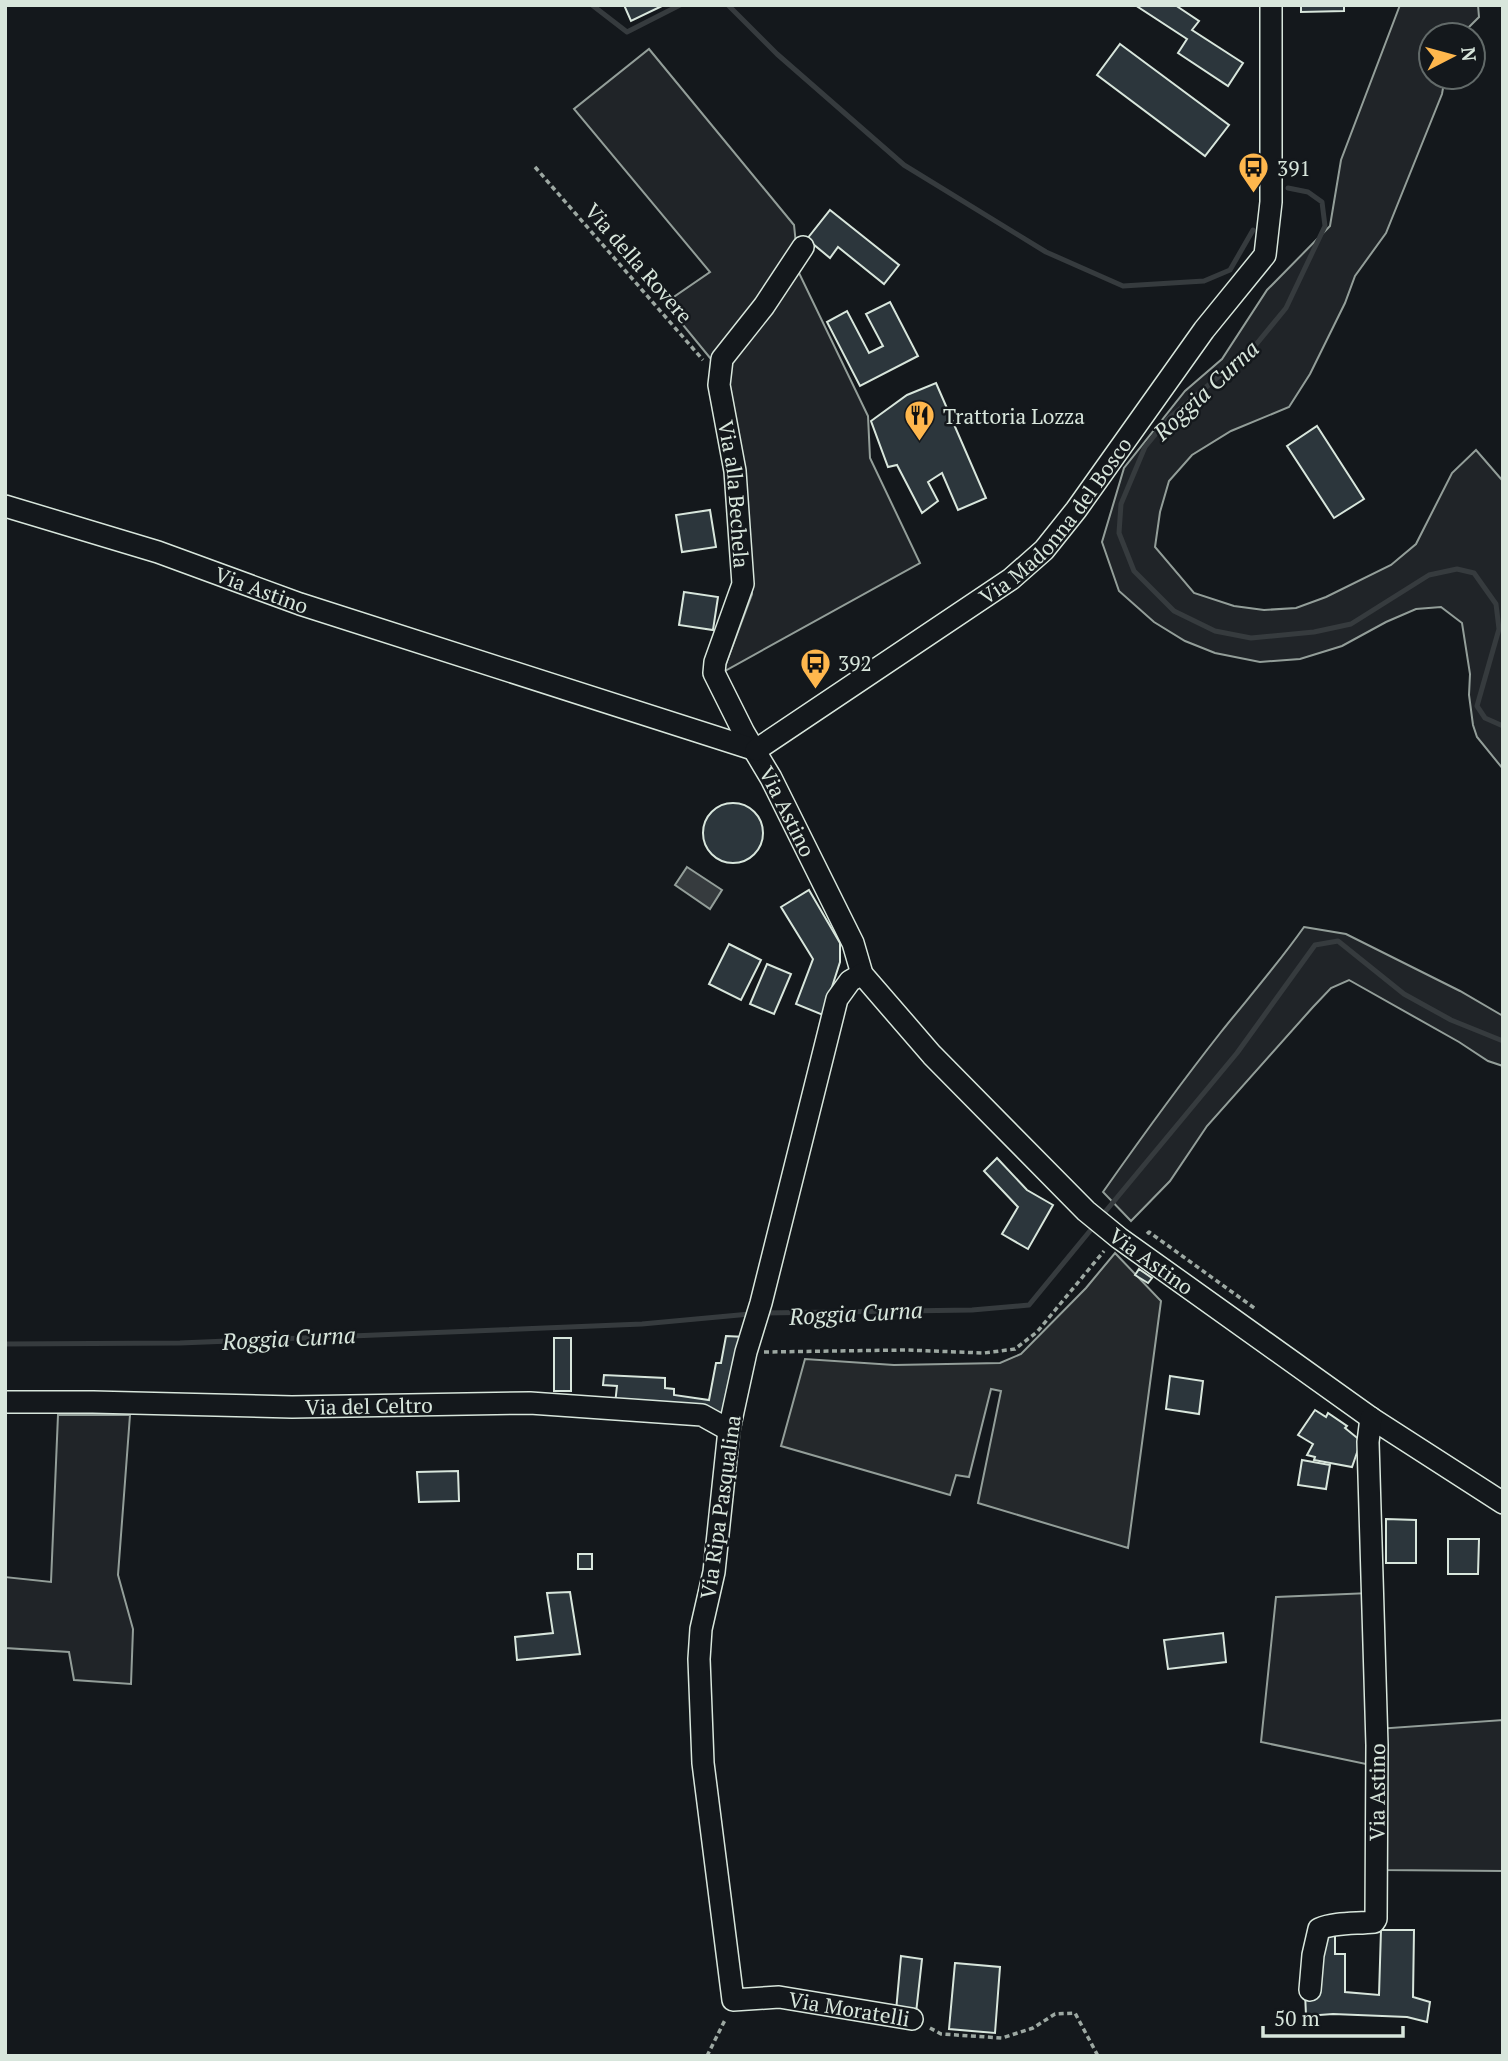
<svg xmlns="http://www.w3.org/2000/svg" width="1508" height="2061" viewBox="0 0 1508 2061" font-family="'PT Serif',serif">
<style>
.green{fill:#202428;stroke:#939e99;stroke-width:2}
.parking{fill:#24282b;stroke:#939e99;stroke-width:2}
.water{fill:#363b3e;stroke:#939e99;stroke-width:2}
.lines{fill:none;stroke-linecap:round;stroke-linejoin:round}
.stream{stroke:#363b3e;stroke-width:5}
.building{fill:#2c363c;stroke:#d8e6dc;stroke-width:2}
.minor-casing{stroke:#d8e6dc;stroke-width:24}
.path{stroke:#9da8a2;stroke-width:3.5;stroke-dasharray:5 3.5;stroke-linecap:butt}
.minor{stroke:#14181c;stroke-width:21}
.labels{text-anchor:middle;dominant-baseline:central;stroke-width:5;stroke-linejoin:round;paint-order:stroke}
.poi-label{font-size:21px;fill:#d8e6dc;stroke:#14181c;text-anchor:start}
.street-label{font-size:21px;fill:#d8e6dc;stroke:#14181c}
.water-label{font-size:23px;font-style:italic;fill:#d8e6dc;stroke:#14181c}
</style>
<rect width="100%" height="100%" fill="#14181c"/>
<!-- green -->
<g class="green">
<polygon points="1400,5 1478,5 1479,17 1461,35 1431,35 1431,77 1445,77 1442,94 1386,233 1355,276 1345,303 1310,374 1289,407 1231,431 1192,455 1169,481 1160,512 1155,547 1194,593 1234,606 1264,610 1296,608 1326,597 1391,565 1416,544 1452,473 1476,450 1502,480 1503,486 1503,769 1477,737 1473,725 1469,695 1470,674 1462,623 1441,607 1416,609 1386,622 1342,646 1300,659 1260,662 1215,653 1185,641 1154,622 1119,591 1102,542 1124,468 1185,391 1222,359 1267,290 1330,226 1341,160"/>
<polygon points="649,49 794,225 799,273 868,416 870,458 920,563 723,672 752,594 745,479 729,381 665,303 710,272 574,109"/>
<path d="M1304 927 1346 934 1460 991 1503 1016V1066L1488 1061 1459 1042 1349 980 1331 988 1313 1007 1207 1126 1170 1181 1131 1221 1103 1192C1141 1138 1180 1084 1221 1032 1249 997 1278 964 1304 927Z"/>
<polygon points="58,1415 130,1415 118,1575 133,1629 131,1684 74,1680 69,1652 5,1648 5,1577 51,1582"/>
<polygon points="1370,1593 1377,1729 1503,1720 1503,1871 1381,1870 1371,1765 1261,1742 1276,1597"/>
</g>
<!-- parking -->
<polygon class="parking" points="1115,1253 1161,1301 1128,1548 978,1503 1001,1391 991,1389 969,1477 956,1475 950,1495 781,1446 805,1359 894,1365 1000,1363 1021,1354 1086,1288"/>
<!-- water -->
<polygon class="water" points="687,867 722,890 710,909 675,885"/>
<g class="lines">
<!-- stream -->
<g class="stream">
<polyline points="592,5 627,32 680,5"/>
<polyline points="728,5 777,54 904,165 1046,252 1123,286 1204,281 1230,270 1253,230"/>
<polyline points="1288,188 1308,192 1322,202 1325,226 1286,308 1254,347 1168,419 1145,447 1121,504 1119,533 1134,571 1174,611 1215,631 1251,638 1314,632 1351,624 1429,575 1457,569 1474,573 1496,604 1499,629 1477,706 1485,718 1503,726"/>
<polyline points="1100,1218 1237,1053 1315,945 1338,941 1404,994 1451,1020 1503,1041"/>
<polyline points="764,1313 972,1310 1029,1305 1094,1226"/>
<polyline points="5,1344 180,1343 642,1324 750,1314"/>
</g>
</g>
<!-- building -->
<g class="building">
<polygon points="624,5 664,5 631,21"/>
<polygon points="1135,5 1175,5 1199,21 1192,30 1243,63 1228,86 1178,53 1187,39"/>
<polygon points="1301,5 1344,5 1344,11 1301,12"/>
<polygon points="1120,44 1229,125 1205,156 1097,75"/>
<polygon points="830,210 899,265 884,284 838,247 830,258 807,239"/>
<polygon points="890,302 918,356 860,386 827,322 847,311 869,353 883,346 866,314"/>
<polygon points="936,383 986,498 958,510 942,473 928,482 938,501 922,513 897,465 888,467 871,421 907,395"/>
<polygon points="1317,426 1364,499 1334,518 1287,446"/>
<polygon points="710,510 716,547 682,552 676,515"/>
<polygon points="684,592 718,597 713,630 679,625"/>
<circle cx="733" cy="833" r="30"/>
<polygon points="809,890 840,943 840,962 823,1015 796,1004 813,959 781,907"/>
<polygon points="729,944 761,960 741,1000 709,984"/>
<polygon points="767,964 791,974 774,1014 750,1004"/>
<polygon points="997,1158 1027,1190 1053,1205 1028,1249 1002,1234 1018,1207 984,1171"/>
<polygon points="1139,1269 1152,1278 1148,1283 1135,1275"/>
<polygon points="726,1336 745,1337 728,1415 615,1404 617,1386 603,1385 604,1375 665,1378 665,1388 674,1389 674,1395 709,1400 716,1363 721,1363"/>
<rect x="554" y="1338" width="17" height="53"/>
<polygon points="1170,1376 1203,1381 1199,1414 1166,1409"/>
<polygon points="1315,1410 1326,1417 1328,1413 1347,1426 1345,1428 1361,1441 1352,1467 1314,1460 1315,1457 1307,1455 1313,1444 1298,1435"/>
<polygon points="1302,1460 1330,1465 1326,1489 1298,1485"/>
<polygon points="458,1471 459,1501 419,1502 417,1472"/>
<polygon points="1386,1519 1416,1520 1416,1563 1386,1563"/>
<polygon points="1448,1539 1479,1539 1478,1574 1448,1574"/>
<rect x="578" y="1554" width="14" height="15"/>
<polygon points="570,1592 580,1654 517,1660 515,1637 553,1633 547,1593"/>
<polygon points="1223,1633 1226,1662 1168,1669 1164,1640"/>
<polygon points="1312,1926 1335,1927 1335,1954 1345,1954 1345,1992 1379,1995 1381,1930 1414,1930 1413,1997 1430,2002 1427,2022 1407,2017 1333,2014 1306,2016 1305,1992"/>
<polygon points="901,1956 922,1959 916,2013 896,2011"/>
<polygon points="955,1963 1000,1967 995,2033 949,2029"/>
</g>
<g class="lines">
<defs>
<g id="minor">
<path id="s1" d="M803 247 764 306 722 359 719 385 735 471 743 584 715 662 714 673 744 733 771 778 853 943 862 974 932 1055 1086 1211 1119 1238 1371 1418 1503 1503"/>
<path id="s2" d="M5 506 158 552 300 604 756 750"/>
<path id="s3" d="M756 750 1011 579 1044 550 1076 510 1204 330 1265 255 1271 202V5"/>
<path id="s4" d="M862 974 850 981 837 999 761 1303 746 1352 729 1430 714 1572 701 1629 699 1659 703 1763 733 2000 779 1997 912 2019"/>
<path id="s5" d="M5 1402H93L292 1407 530 1403 702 1415 729 1430"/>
<path id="s6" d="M1310 1990 1313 1955 1319 1929C1335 1922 1356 1924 1374 1922L1376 1919 1377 1745 1368 1442 1371 1418"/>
</g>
</defs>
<!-- minor casing -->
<use href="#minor" class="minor-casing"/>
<!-- path -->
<g class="path">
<polyline points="535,167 703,360"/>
<polyline points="1147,1234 1149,1232 1257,1310"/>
<polyline points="764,1352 906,1350 984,1353 1015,1349 1037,1332 1104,1251"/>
<polyline points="930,2028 941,2034 1002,2038 1033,2028 1055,2014 1075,2013 1098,2056"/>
<polyline points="707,2056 726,2018"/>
</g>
<!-- minor -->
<use href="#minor" class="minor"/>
</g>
<!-- icons -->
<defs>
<symbol id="bus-pin" viewBox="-11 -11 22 30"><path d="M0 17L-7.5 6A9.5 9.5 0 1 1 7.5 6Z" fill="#ffb74d" stroke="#14181c"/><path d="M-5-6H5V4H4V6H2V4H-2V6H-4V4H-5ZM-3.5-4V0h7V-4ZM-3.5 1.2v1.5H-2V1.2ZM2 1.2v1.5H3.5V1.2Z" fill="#111"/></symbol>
<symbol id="restaurant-pin" viewBox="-11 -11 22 30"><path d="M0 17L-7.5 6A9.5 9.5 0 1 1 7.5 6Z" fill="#ffb74d" stroke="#14181c"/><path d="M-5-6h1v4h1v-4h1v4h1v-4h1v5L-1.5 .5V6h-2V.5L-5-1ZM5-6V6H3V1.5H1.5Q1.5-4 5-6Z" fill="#111"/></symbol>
</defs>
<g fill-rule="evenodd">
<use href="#bus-pin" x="1236" y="150" width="35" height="47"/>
<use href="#restaurant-pin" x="902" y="398" width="35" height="47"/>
<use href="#bus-pin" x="798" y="646" width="35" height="47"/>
</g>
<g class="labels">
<!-- poi labels -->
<g class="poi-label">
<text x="1277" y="168">391</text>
<text x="943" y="416">Trattoria Lozza</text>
<text x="838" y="663">392</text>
</g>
<!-- street labels -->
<g class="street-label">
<text transform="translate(639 263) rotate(49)">Via della Rovere</text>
<text stroke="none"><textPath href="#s1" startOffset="275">Via alla Bechela</textPath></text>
<text stroke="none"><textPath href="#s3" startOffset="380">Via Madonna del Bosco</textPath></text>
<text stroke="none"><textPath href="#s2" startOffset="270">Via Astino</textPath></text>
<text stroke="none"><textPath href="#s1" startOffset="616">Via Astino</textPath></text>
<text stroke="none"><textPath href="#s1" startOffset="1204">Via Astino</textPath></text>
<text stroke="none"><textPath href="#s5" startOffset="364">Via del Celtro</textPath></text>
<text transform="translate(720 1507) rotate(-82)">Via Ripa Pasqualina</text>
<text stroke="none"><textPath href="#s6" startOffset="248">Via Astino</textPath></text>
<text stroke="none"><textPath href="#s4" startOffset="1172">Via Moratelli</textPath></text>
</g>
<!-- water labels -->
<g class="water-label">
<text transform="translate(1206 390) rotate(-43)">Roggia Curna</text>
<text transform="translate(856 1313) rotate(-3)">Roggia Curna</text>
<text transform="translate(289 1338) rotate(-3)">Roggia Curna</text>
</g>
</g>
<!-- border -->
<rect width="1508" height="2061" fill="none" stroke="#d8e6dc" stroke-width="14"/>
<!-- north arrow -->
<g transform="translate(1452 56) rotate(84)"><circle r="33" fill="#14181c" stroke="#626a69" stroke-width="2"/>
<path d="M0-5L12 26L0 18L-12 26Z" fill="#ffb74d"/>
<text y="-10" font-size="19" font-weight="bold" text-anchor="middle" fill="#d8e6dc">N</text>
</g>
<!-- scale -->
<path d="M1263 2026v10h140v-10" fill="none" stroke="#d8e6dc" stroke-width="3.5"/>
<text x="1274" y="2026" font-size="21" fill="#d8e6dc" stroke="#14181c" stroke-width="5" paint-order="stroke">50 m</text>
</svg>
